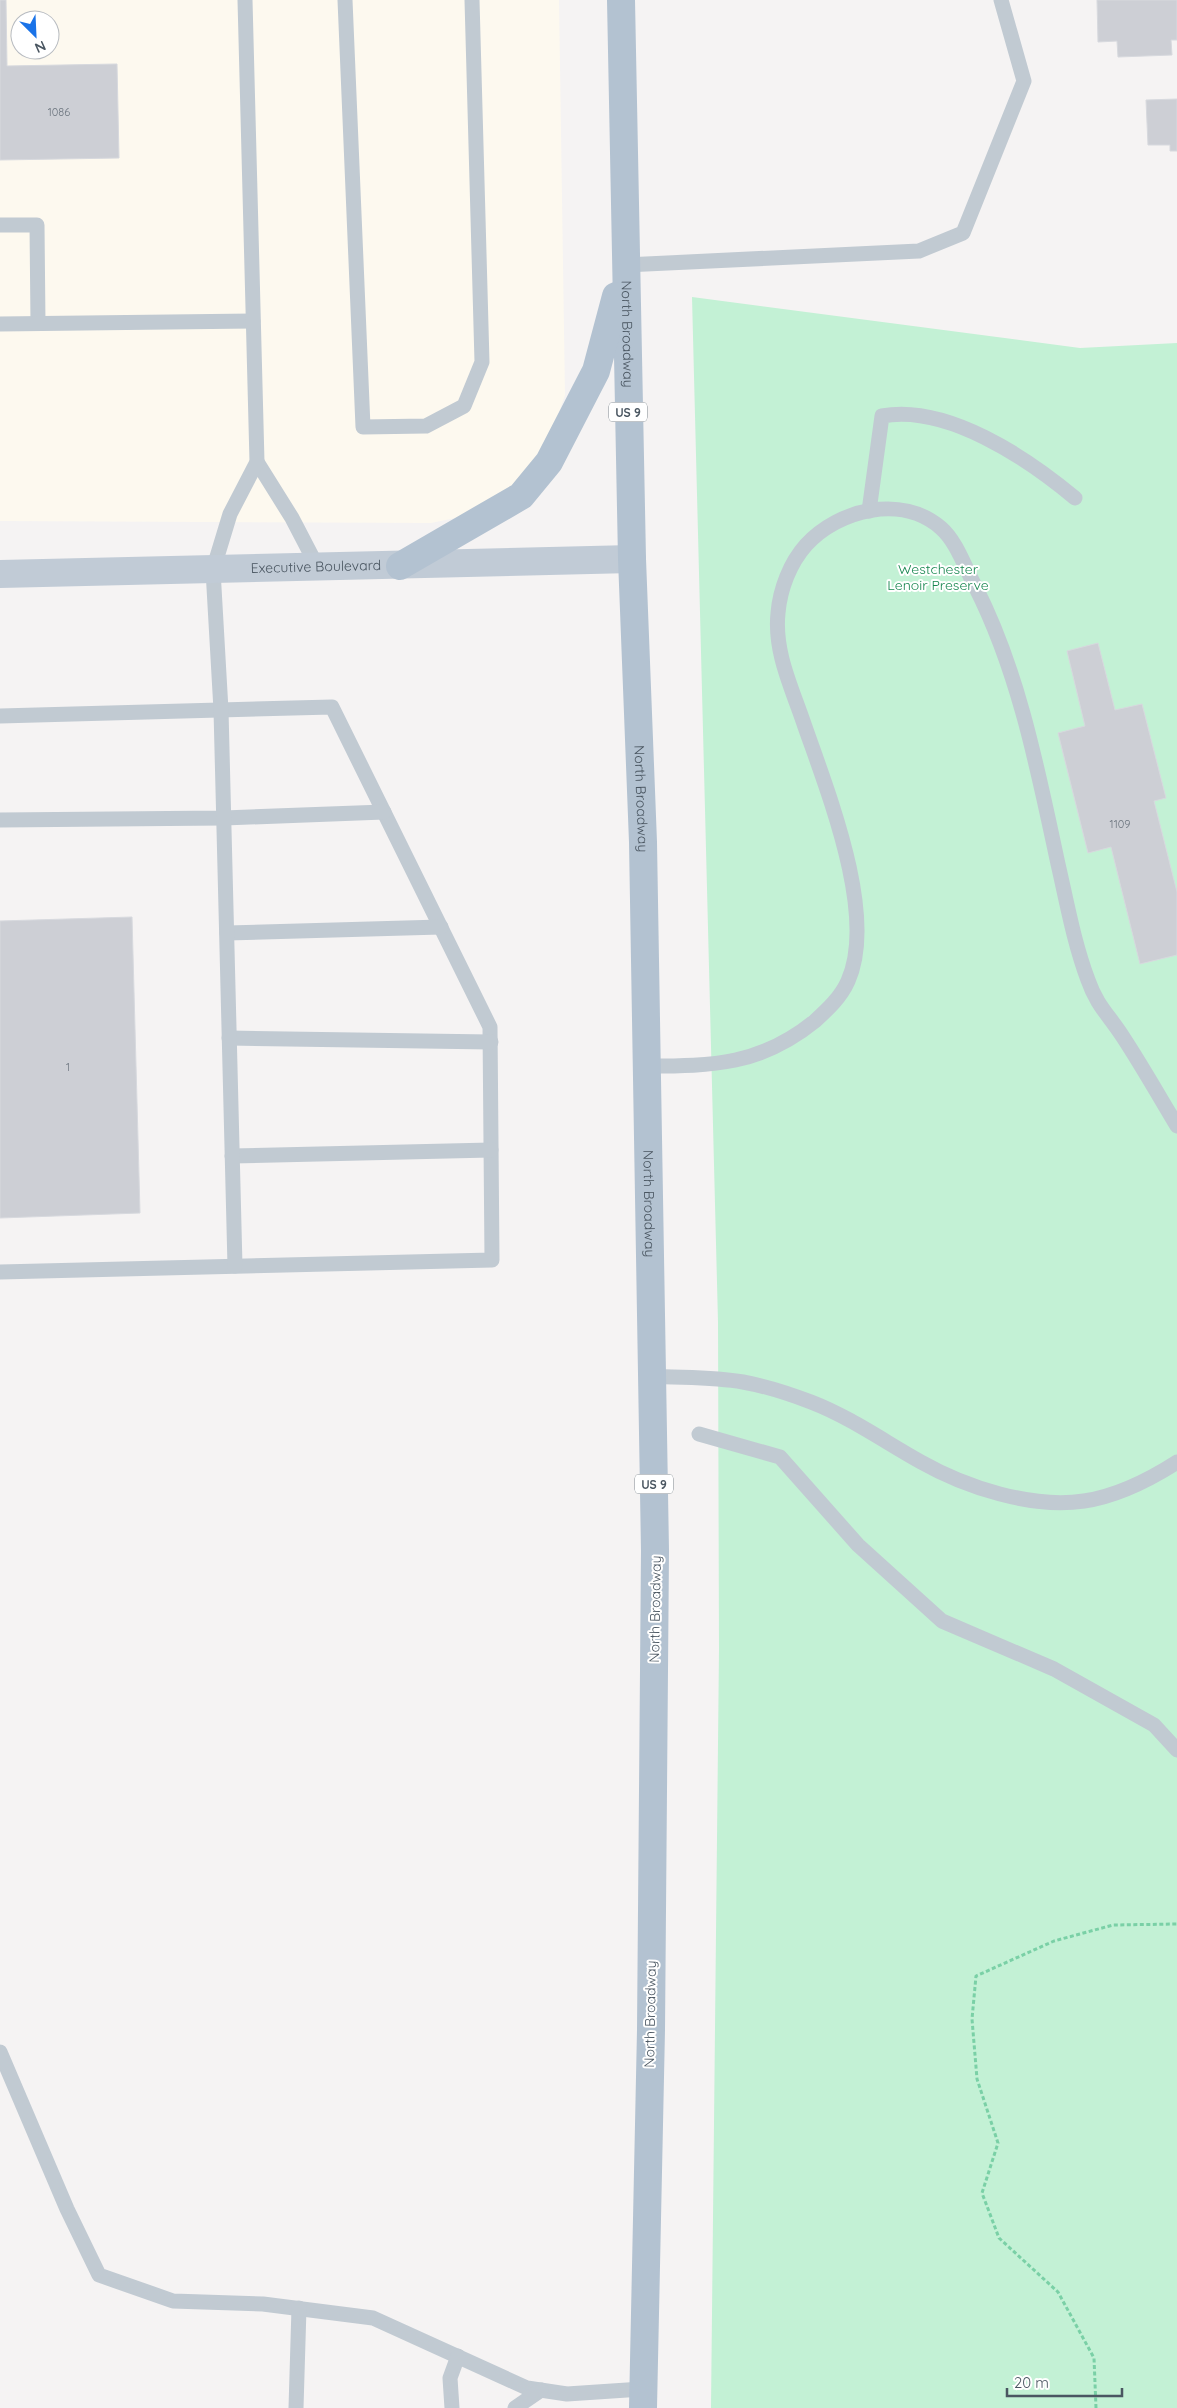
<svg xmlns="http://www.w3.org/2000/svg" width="1177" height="2408" viewBox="0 0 1177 2408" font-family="Quicksand,sans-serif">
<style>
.commercial{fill:#fdf9ef;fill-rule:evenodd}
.green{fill:#c3f1d5}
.building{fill:#cdcfd5;stroke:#d7d9de}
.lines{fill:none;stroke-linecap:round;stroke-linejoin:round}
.path{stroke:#7ad0a6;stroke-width:3;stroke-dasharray:4 2.5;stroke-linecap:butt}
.lane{stroke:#c1cad2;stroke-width:15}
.secondary{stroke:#c1cbd6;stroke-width:28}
.primary{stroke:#b3c2d1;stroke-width:28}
.labels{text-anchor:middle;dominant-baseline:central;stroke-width:4;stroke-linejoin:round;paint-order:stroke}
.number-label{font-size:11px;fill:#6b747e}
.shield{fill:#fff;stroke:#808990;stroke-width:1}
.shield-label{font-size:12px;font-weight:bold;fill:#4a5661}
.street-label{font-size:14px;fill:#4a5661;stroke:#fff}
.park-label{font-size:14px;fill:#17864f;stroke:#fff}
</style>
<rect width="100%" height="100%" fill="#f5f3f3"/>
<!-- commercial -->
<path class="commercial" d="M0 0H559L565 395 544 456 511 491 465 516 431 523 0 521ZM20 20H50V50H20Z"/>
<!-- green -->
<polygon class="green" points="692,297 1080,348 1177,343 1177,2408 711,2408 719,1649 718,1322"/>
<!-- building -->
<g class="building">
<polygon points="0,0 6,0 7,66 117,64 119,158 0,160"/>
<polygon points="1097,0 1177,0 1177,40 1171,40 1172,55 1118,57 1117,41 1098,42"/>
<polygon points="1177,99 1177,151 1170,151 1170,145 1148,145 1146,100"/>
<polygon points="1098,643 1115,710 1142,704 1166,798 1154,801 1177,892 1177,955 1140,964 1111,847 1088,853 1058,733 1085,726 1067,651"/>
<polygon points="132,917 140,1213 0,1218 0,921"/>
</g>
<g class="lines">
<!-- path -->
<polyline class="path" points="1096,2408 1094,2358 1058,2292 999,2238 982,2193 998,2143 977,2079 972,2019 976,1976 1054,1941 1113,1925 1177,1924"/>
<!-- lane -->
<g class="lane">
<polyline points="345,0 363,427 426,426 464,406 482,362 472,0"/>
<polyline points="0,225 37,225 38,323"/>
<polyline points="625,265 919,251 963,233 1024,81 1001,0"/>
<polyline points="0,324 253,321"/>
<polyline points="257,462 292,518 318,568"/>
<path d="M869 511 882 416C947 404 1027 458 1075 498"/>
<polyline points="0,716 332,707 490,1027 492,1260 0,1272"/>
<polyline points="0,820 224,818 384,812"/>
<polyline points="227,933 441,927"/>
<polyline points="229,1038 491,1042"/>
<path d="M647 1066C713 1066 761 1065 815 1021 828 1009 841 997 848 981 878 914 826 788 803 721 791 686 774 651 778 613 780 589 790 563 806 545 839 509 902 494 941 528 957 542 965 568 975 586 1019 672 1038 771 1058 864 1067 903 1074 943 1088 980 1097 1006 1109 1015 1123 1037 1142 1066 1159 1096 1177 1126"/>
<polyline points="232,1156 491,1150"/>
<polyline points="235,1266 221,710 213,570 230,514 257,462 245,0"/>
<path d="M652 1376C682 1378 713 1377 743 1382 766 1386 790 1394 811 1402 850 1417 885 1442 921 1462 965 1487 1032 1509 1084 1501 1117 1496 1149 1480 1177 1462"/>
<polyline points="699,1434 780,1457 858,1545 942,1621 1054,1669 1154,1725 1177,1750"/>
<polyline points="0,2052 67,2209 99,2275 173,2301 263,2304 373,2318 527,2388 567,2394 642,2389"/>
<polyline points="296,2408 299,2308"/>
<polyline points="452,2408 450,2378 458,2356"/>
<polyline points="515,2408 541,2390"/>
</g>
<!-- secondary -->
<path class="secondary" id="s1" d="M0 574 632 559"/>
<!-- primary -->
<g class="primary">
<path id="s2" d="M621 0 632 559 643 842 655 1551 651 2030 643 2408"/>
<polyline points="400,566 521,496 549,462 596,371 616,296"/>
</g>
</g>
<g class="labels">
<!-- number labels -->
<g class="number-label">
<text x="59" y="112">1086</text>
<text x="1120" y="824">1109</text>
<text x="68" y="1067">1</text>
</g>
<!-- shield labels -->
<g class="shield">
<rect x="609" y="402.5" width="38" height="19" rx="4"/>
<rect x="635" y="1474.5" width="38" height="19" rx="4"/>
</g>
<g class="shield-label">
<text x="628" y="412">US 9</text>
<text x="654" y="1484">US 9</text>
</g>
<!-- street labels -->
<g class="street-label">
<text stroke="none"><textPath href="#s2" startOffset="334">North Broadway</textPath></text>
<text stroke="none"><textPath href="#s1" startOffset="316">Executive Boulevard</textPath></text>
<text stroke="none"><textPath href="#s2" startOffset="799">North Broadway</textPath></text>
<text stroke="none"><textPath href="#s2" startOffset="1204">North Broadway</textPath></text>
<text transform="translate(655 1609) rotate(-89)">North Broadway</text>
<text transform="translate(650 2014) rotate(-89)">North Broadway</text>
</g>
<!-- park labels -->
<g class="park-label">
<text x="938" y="569">Westchester<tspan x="938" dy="16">Lenoir Preserve</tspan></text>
</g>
</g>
<!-- north arrow -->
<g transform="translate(35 35) rotate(156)"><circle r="24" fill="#ffffff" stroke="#b7bbc0"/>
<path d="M0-4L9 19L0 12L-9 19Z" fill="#1a73e8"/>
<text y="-8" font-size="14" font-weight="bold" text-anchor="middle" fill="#4a5661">N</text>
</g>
<!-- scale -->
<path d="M1007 2388v8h115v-8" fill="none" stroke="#4a5661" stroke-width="2.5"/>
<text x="1014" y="2388" font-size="15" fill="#4a5661" stroke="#ffffff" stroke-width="4" paint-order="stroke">20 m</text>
</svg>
